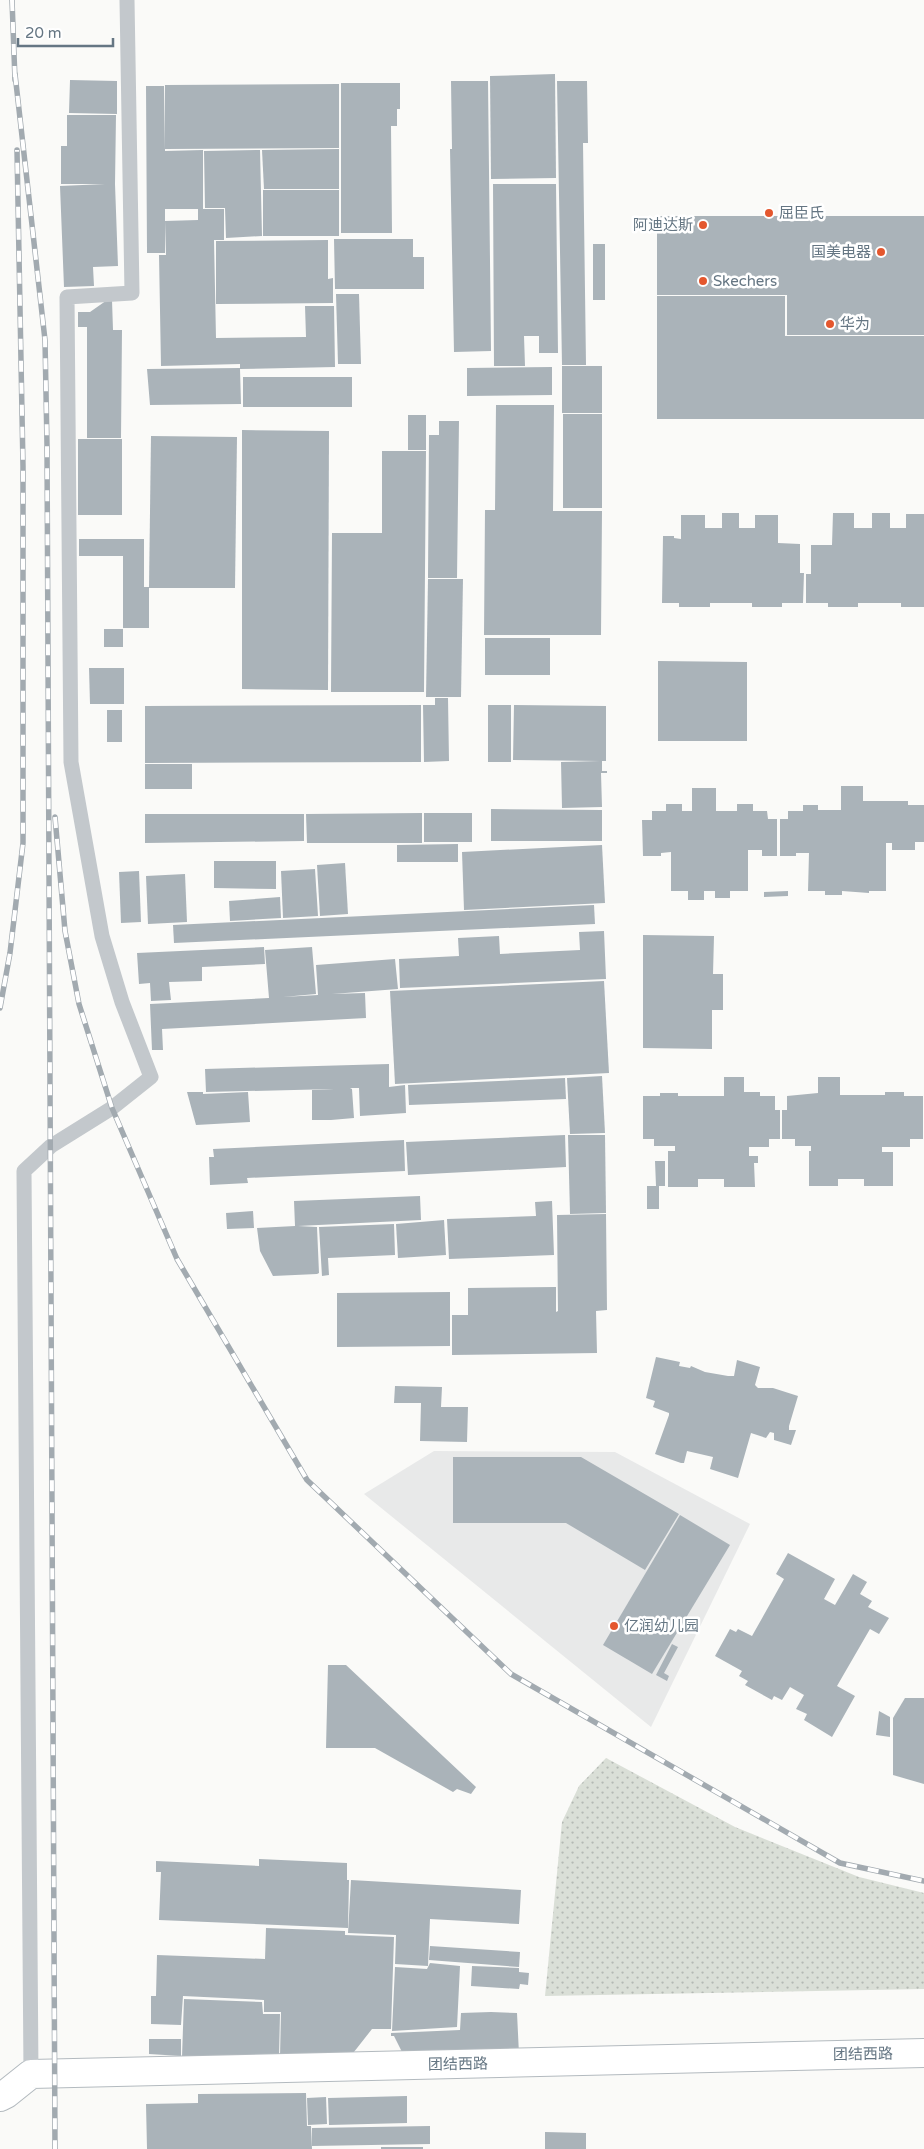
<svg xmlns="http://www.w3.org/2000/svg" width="924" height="2149" viewBox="0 0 924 2149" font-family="'Varela Round','Noto Sans SC',sans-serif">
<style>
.built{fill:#e8e9e9}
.grass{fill:url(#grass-dots)}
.building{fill:#aab3b9}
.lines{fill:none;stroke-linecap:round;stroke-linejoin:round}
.secondary-casing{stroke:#b3babf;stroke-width:30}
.lane{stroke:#c3c8cc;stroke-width:15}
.secondary{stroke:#fff;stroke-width:28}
.rail-casing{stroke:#a2aab0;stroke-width:5.5}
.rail{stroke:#fff;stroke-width:4;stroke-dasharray:11;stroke-linecap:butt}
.poi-dot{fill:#e4572e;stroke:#fff;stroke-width:2}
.labels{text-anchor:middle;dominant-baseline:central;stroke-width:5;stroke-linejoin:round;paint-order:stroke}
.poi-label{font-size:15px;fill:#657683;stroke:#fff;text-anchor:start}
.street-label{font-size:15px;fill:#657683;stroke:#fff}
</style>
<defs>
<pattern id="grass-dots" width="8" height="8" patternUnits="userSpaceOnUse" patternTransform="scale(1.25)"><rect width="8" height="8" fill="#dadfd7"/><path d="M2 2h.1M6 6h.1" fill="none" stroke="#b4b9b4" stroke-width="1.8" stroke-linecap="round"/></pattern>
</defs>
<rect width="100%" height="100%" fill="#fafaf8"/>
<!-- built -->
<polygon class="built" points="434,1451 615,1452 750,1524 651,1727 364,1494"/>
<!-- grass -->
<polygon class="grass" points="606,1758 735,1827 859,1877 924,1893 924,1989 545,1996 562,1822 579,1786"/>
<!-- building -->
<g class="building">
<polygon points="555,74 556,178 491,179 490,76"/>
<polygon points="70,80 117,81 117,114 69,113"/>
<polygon points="451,81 488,81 491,351 454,352 450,149 452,149"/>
<polygon points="557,81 587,81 588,143 583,143 586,365 562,365"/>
<polygon points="341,83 400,83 400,109 397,109 397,126 391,126 392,233 341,233"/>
<polygon points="339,84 339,148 165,149 165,85"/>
<polygon points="146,86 164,86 165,151 203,150 203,209 224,209 224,240 214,240 216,338 306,337 305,306 334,306 335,367 240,369 241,404 150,405 147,369 240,368 240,364 161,366 159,255 166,255 165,221 198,220 198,209 165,209 165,253 147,253"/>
<polygon points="67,115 116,115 115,184 118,266 93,267 94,286 64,287 60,186 105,184 61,184 61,146 67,146"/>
<polygon points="339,149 339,189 264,189 262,150"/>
<polygon points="260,150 262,236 226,238 225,208 205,208 204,151"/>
<polygon points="493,184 556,184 558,353 539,353 539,336 524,336 525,366 494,366"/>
<rect x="263" y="190" width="76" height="46"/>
<polygon points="657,216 924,216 924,335 787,335 787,295 657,295"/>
<polygon points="334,239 413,239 413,257 424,257 424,289 335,289"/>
<polygon points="328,240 328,279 333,278 333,303 216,304 216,241"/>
<rect x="593" y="244" width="12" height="56"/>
<polygon points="336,294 359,294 361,364 338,364"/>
<polygon points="657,296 785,296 785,336 924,336 924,419 657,419"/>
<polygon points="110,298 112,300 113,330 122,330 121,438 87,438 87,327 78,327 78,312 90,312"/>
<rect x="562" y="366" width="40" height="47"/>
<polygon points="552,367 552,395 467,396 467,368"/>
<rect x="243" y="377" width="109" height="30"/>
<polygon points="496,405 554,405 553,511 602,511 601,635 484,635 485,510 495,510"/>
<rect x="563" y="414" width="39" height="94"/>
<rect x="408" y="415" width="18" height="35"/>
<polygon points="439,421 459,421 457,578 428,578 429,435 439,435"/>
<polygon points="242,430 329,431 328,690 242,689"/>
<polygon points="151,436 237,437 235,588 149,588"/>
<rect x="78" y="439" width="44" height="76"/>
<polygon points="382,451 426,451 424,692 331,692 332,533 382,533"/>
<polygon points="722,513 739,513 739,528 755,528 755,515 778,515 778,543 800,544 800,573 804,573 803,603 782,603 782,607 752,607 752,603 710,603 710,607 679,607 679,603 662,603 663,536 674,536 674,538 681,539 681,515 705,515 705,528 722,528"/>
<polygon points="833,513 854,513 854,528 872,528 872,513 890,513 890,528 906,528 906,514 924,514 924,607 901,607 901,603 858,603 858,607 828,607 828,603 806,603 806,574 811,574 811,545 832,545"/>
<polygon points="79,539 144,539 144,587 149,587 149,628 123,628 123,556 79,556"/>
<polygon points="428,579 463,579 461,697 426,697"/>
<rect x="104" y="629" width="19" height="18"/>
<rect x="485" y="638" width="65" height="37"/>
<polygon points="658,661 747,662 747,741 658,741"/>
<polygon points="89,668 124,668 124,704 90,704"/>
<polygon points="435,698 448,698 449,761 424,762 423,705 435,705"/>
<polygon points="421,705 421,762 145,763 145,706"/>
<rect x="488" y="705" width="23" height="57"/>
<polygon points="514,705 606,706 606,761 602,761 602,771 607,771 607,773 601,773 602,807 562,808 561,762 600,761 513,760"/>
<rect x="107" y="710" width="15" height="32"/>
<rect x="145" y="764" width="47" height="25"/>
<polygon points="841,786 863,786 863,801 908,801 908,805 924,805 924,842 915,842 915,850 892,850 892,843 886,843 886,891 869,891 869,893 842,891 842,895 825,895 825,891 808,891 809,853 796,853 796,856 780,856 780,819 788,819 788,811 803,811 803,805 818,805 818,810 841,810"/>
<polygon points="692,788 716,788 716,811 737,811 737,804 753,804 753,811 767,811 768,819 777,819 777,856 762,856 762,850 748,850 748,891 730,891 730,898 715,898 715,891 704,891 704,900 688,900 688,891 671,891 671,852 661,853 661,856 643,856 642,820 652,820 652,811 666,811 666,804 682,804 682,811 692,811"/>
<polygon points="491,809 602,810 602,841 491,841"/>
<polygon points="422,813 422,843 307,843 306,814"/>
<rect x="424" y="813" width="48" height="29"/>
<polygon points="145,814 304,814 304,841 145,843"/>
<polygon points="458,844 458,862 397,862 397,845"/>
<polygon points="602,845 605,903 464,910 462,852"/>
<polygon points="214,861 276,861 276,889 214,888"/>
<polygon points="345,863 348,914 320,916 317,865"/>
<polygon points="315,869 318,916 283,918 281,871"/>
<polygon points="139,871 141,922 121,923 119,872"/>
<polygon points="185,874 187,922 148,924 146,876"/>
<polygon points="788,891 788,896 764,897 764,892"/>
<polygon points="280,897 281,918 230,921 229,901"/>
<polygon points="594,905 595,924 174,943 173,925"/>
<polygon points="604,931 606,979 400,988 399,959 459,956 458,938 499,936 500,954 580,950 579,932"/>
<polygon points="643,935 714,936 713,974 723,974 723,1010 712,1010 712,1049 643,1048"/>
<polygon points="264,947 265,964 202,967 202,981 169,982 171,1000 151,1001 150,983 139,984 137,953"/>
<polygon points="312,947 316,994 283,997 318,995 316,965 395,959 398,989 332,994 365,993 366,1018 162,1029 163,1050 152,1050 150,1004 269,998 265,950"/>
<polygon points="604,981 609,1073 395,1084 390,991"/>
<polygon points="389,1064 389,1087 405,1085 406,1113 360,1116 359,1088 350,1088 352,1089 354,1118 331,1120 312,1120 312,1090 334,1089 206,1092 205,1069"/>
<polygon points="602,1076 605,1133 570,1134 567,1078"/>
<polygon points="724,1077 744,1077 744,1092 760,1092 760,1096 775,1096 775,1110 780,1110 780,1139 769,1139 769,1147 749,1147 749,1156 758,1156 758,1163 754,1163 755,1187 724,1187 724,1179 698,1179 698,1187 668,1187 668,1151 675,1151 675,1146 654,1146 654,1139 643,1139 643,1096 660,1096 660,1093 678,1093 678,1096 724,1096"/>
<polygon points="818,1077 840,1077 840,1095 885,1095 885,1092 904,1092 904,1096 923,1096 923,1139 910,1139 910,1147 882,1147 882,1152 893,1152 893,1186 864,1186 864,1179 838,1179 838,1186 809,1186 809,1151 811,1151 811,1146 795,1146 795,1139 782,1139 782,1110 787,1110 787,1096 818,1093"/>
<polygon points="565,1078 566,1099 409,1105 408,1085"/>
<polygon points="187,1092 203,1092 203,1094 248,1092 250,1122 196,1125"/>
<polygon points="565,1135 566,1167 408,1175 406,1142"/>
<polygon points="568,1135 605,1135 606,1213 570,1214"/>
<polygon points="404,1140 405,1171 247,1178 248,1183 210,1185 209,1157 214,1157 213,1149"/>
<polygon points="655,1161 665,1161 665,1186 659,1186 659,1209 647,1209 647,1186 656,1186"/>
<polygon points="420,1196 421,1220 298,1226 317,1227 319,1273 317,1274 273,1276 260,1251 257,1228 295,1226 294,1201"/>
<polygon points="552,1201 554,1255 449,1259 447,1219 536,1216 535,1202"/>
<polygon points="253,1211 254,1228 227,1229 226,1213"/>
<polygon points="606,1214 607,1310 596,1311 597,1353 452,1355 452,1315 468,1315 468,1288 556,1287 556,1312 558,1311 557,1215"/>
<polygon points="444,1220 446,1255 398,1258 396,1224"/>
<polygon points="394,1224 395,1255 328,1258 329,1275 322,1276 319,1227"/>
<polygon points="450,1292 450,1346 337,1347 337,1293"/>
<polygon points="656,1357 680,1362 679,1366 690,1368 691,1366 705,1372 728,1376 734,1376 737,1360 760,1367 755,1385 758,1388 773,1388 798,1396 789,1426 789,1430 796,1430 791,1445 774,1440 774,1433 770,1432 766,1438 751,1433 738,1478 710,1469 713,1457 687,1451 684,1463 681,1463 655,1454 669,1415 669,1413 653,1407 655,1401 646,1398"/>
<polygon points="395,1386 442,1387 441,1407 468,1407 467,1442 420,1441 421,1403 394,1403"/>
<polygon points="453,1457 581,1457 679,1514 645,1570 566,1523 453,1523"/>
<polygon points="680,1515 730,1545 652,1674 603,1645"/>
<polygon points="788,1553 835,1579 824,1599 835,1605 853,1574 867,1582 860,1594 872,1601 868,1607 889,1618 879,1634 870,1629 837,1686 855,1696 832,1737 804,1720 807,1714 796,1709 804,1695 790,1687 782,1700 774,1696 772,1700 745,1685 748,1681 739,1676 742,1671 715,1656 730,1629 736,1632 738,1629 752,1636 784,1579 776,1574"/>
<polygon points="672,1644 678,1647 664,1673 669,1676 667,1681 656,1675"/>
<polygon points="328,1665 346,1665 476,1787 471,1794 457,1789 453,1792 375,1748 326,1748"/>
<polygon points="905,1698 924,1698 924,1784 893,1775 893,1718"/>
<polygon points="879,1711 890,1717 890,1737 876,1735"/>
<polygon points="259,1859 347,1863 347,1880 349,1880 348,1928 159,1920 161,1872 156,1872 156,1861 259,1866"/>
<polygon points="351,1880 521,1890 519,1924 430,1919 428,1966 395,1964 396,1935 348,1933"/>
<polygon points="266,1928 345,1931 345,1935 394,1937 391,2029 372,2029 350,2057 280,2057 281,2012 264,2012 264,2000 183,1996 181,2025 151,2024 151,1996 156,1996 157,1955 265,1959"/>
<polygon points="430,1946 520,1952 519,1967 429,1960"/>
<polygon points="430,1963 460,1966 457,2027 392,2031 395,1967 427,1969"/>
<polygon points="472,1966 519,1968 519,1972 529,1973 528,1985 520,1984 519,1989 471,1986"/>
<polygon points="184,1999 262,2002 263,2014 280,2014 279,2057 182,2057"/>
<polygon points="491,2012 517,2013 519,2054 405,2058 394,2036 391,2036 391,2033 460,2030 461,2013"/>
<polygon points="149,2039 181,2039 181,2056 149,2054"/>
<polygon points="306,2093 307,2126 311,2126 312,2149 147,2149 146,2104 198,2103 198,2094"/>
<polygon points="407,2096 407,2123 329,2125 328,2098"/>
<polygon points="326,2097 327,2124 308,2125 307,2098"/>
<polygon points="430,2126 430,2144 312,2146 312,2128"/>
<polygon points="545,2132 586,2133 586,2149 545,2149"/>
<rect x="381" y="2147" width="42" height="2"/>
</g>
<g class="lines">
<defs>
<polyline id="secondary" points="0,2097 6,2094 31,2074 924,2053"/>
</defs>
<!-- secondary casing -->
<use href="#secondary" class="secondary-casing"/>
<!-- lane -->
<polyline class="lane" points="31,2074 24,1171 51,1146 112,1108 151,1077 122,1002 102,936 71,762 67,297 132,293 127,0"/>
<!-- secondary -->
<use href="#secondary" class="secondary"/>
<defs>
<g id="rail">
<polyline points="12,0 15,80"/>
<polyline points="15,74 45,340 47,445 55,2149"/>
<polyline points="55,817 65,931 79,1004 112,1108 177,1259 307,1480 511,1674 840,1863 924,1881"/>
<polyline points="0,1008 10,953 23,843 23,466 17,150"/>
</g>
</defs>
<!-- rail casing -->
<use href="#rail" class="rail-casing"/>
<!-- rail -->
<use href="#rail" class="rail"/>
</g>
<!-- markers -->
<g class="poi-dot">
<circle cx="769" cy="213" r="5"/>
<circle cx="703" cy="225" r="5"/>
<circle cx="881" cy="252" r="5"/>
<circle cx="703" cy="281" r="5"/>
<circle cx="830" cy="324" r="5"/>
<circle cx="614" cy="1626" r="5"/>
</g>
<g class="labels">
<!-- poi labels -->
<g class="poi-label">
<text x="779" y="213">屈臣氏</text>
<text x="693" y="225" text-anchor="end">阿迪达斯</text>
<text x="871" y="252" text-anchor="end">国美电器</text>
<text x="713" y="281">Skechers</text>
<text x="840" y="324">华为</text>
<text x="624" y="1626">亿润幼儿园</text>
</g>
<!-- street labels -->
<g class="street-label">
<text transform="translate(863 2054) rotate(-1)">团结西路</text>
<text transform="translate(458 2064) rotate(-1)">团结西路</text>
</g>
</g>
<!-- scale -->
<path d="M18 38v8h95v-8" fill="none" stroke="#657683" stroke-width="2.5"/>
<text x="25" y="38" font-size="15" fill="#657683" stroke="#ffffff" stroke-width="4" paint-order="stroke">20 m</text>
</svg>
